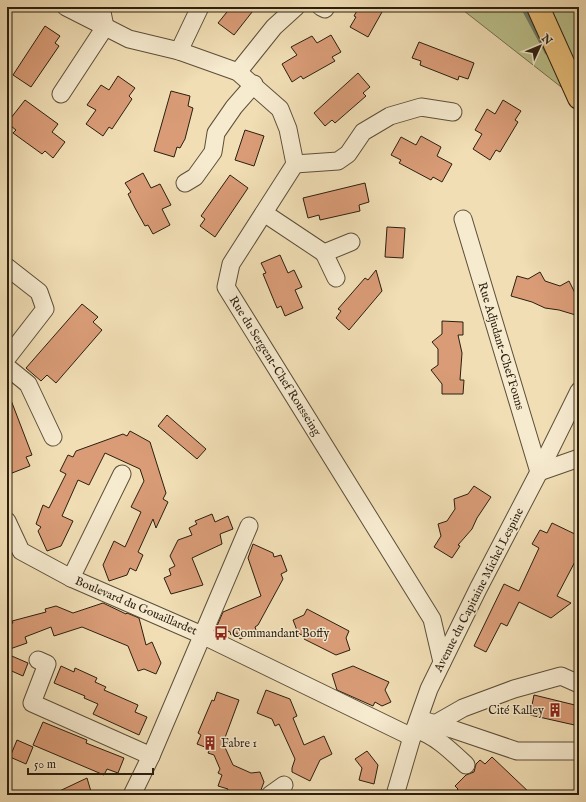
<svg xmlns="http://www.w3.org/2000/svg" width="586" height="802" viewBox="0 0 586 802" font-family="'IM FELL English',serif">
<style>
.green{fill:#bbc18c;stroke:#73704e}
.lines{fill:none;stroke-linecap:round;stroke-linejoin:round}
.stream{stroke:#6e7d6d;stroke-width:5}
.building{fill:#d99c77;stroke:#2b1f10}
.minor-casing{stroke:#5c4f39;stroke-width:19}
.major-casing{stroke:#2b1f10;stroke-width:24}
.minor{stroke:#f6eacf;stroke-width:17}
.major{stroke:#e8bf7a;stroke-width:22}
.labels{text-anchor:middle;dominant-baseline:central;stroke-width:3;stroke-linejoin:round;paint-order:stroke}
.street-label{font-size:12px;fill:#2b1f10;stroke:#f6eacf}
.poi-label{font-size:12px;fill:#2b1f10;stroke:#f6eacf;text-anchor:start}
</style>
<rect width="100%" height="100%" fill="#f1deb5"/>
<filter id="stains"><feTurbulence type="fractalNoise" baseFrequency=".005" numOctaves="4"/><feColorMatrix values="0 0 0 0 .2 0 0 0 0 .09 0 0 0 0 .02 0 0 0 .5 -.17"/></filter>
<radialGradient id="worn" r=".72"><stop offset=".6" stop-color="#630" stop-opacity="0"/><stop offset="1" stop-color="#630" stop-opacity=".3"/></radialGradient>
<!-- green -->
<polygon class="green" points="459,7 579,7 579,101"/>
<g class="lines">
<!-- stream -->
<polyline class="stream" points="523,7 547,52"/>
</g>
<!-- building -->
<g class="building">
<polygon points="231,7 256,7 234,35 218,23"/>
<polygon points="359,7 374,7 382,12 368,37 350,27 356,17 354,16"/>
<polygon points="45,26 60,36 55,43 59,46 31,87 13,75"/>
<polygon points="331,35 341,52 332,57 335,61 303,79 301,76 292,82 282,64 297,55 291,47 312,36 317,43"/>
<polygon points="419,42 474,63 468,79 459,76 458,80 420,65 421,61 412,58"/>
<polygon points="358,73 370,87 363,93 366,96 335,123 332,120 325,126 314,113"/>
<polygon points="118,76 135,88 129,96 132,99 112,129 109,127 103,136 86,124 96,110 87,105 101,85 109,90"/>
<polygon points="171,91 190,96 188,106 193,108 185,139 180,148 177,147 174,157 154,151"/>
<polygon points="25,100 58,124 52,132 65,142 53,158 45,151 42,154 13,133 16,130 7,123"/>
<polygon points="503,100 521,111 515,120 518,122 500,152 496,150 490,160 473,149 482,134 475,130 487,109 495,114"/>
<polygon points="245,130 264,136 254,166 235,160"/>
<polygon points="421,136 441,147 437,156 452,164 442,182 433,177 431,180 399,163 401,160 391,155 401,137 416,145"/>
<polygon points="143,173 151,188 160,184 171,205 162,209 170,225 153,234 148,225 145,226 135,208 128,194 131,192 125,183"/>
<polygon points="230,175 248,188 215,237 200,226 205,219 201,216"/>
<polygon points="365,183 369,202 359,205 360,211 320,220 319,215 308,218 303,198"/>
<polygon points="387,227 405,228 403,258 385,257"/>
<polygon points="280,255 288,273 294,270 302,287 295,290 303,308 285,316 281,306 277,308 263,274 266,273 261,263"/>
<polygon points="376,270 382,291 349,330 336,318 341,311 338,309 365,278 368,280"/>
<polygon points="540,272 545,281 560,286 569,281 576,295 579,295 579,316 559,310 545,308 532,302 511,296 517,276 528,279"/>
<polygon points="82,304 98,317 93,322 102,330 56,383 47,375 41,381 26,368"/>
<polygon points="442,321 463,322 463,335 458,335 462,353 460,380 464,380 463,394 442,394 442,384 431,370 438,365 438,349 432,342 442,334"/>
<polygon points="7,395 9,395 32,455 26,457 30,466 7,475"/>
<polygon points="167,415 206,449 197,459 158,426"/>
<polygon points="130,431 150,442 166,493 163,499 168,502 156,528 153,519 138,552 143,555 136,571 130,568 127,575 109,581 103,565 114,541 125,547 141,512 131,507 144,481 140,469 105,453 89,485 78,480 62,516 73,521 61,546 47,551 38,531 41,527 36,524 43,505 49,508 66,474 60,471 68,455 73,457 76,451 123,434 127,436"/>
<polygon points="474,486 491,497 477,518 472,529 458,545 460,546 452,558 434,547 441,536 438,524 447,521 455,509 454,499 468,494"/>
<polygon points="212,514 215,522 228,516 233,529 220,534 222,544 192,558 203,585 171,594 164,578 171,575 169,569 175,566 170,556 178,540 192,535 189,528 197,524 195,521"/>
<polygon points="552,523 579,536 579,554 557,596 571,603 551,618 519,602 507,626 501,623 486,652 474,646 504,584 519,591 539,548 532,544 540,530 547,533"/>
<polygon points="253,544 273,553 274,557 281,555 287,571 281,574 283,579 258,625 255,627 257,633 240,639 237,633 231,635 230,632 217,626 223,612 261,596 248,558"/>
<polygon points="103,603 126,614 127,613 139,618 146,645 152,642 161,663 156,674 144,669 138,671 128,646 82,627 54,636 51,627 25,637 27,643 7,650 7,624 13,623 12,621 46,612 45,609 56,606 73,613"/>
<polygon points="307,609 349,631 346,638 350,650 336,655 304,639 305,637 298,633 293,620 304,615"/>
<polygon points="7,654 28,663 23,676 7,669"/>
<polygon points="61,666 74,672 75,668 97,678 95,682 106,687 104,690 138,705 135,712 147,717 139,735 93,714 98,704 84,698 85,696 54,683"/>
<polygon points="353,666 389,682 385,690 391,702 382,706 375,702 373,706 337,690 332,674"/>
<polygon points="266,690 290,699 297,716 293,718 304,745 324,736 332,754 320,760 310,781 292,772 292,768 295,759 279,724 275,726 272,719 257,713"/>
<polygon points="217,692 239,700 223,743 233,765 251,773 260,772 264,782 259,795 235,795 227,792 228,789 218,786 222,775 218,773 220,769 214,755 208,753 210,749 197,744 201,735 198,733 212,700 214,701"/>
<polygon points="534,695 579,706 579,726 530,715"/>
<polygon points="43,722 87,740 86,743 124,758 118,773 107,769 104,775 33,745"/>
<polygon points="17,740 33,747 26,764 10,757"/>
<polygon points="367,751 378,765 374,784 359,780 362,768 355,759"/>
<polygon points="492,757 532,795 453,795 458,789 455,786 466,775 474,772 476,764 480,760 485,764"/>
<polygon points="87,778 92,795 51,795"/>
</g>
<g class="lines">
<defs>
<g id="minor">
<polyline points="66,7 129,39 179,51 238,72 280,109 288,129 295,164 231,264 226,287 432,619 442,662"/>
<polyline points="321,7 325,9"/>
<polyline points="179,51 200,7"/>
<polyline points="238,72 274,27 296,7"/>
<polyline points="61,94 105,27 101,7"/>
<polyline points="295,164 338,161 348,154 363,132 390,116 421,107 453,112"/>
<polyline points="185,183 195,177 213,152 216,133 234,107 254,84"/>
<polyline points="264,213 324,253 351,242"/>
<polyline points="463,219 539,472 579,458"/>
<polyline points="324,253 336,278"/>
<polyline points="7,267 39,292 45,309 7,358"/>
<polyline points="7,367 28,384 53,437"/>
<polyline points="7,521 21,551 71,578 202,635 412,737"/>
<polyline points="71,578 122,474"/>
<polyline points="38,660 47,664 32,703 151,756"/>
<polyline points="419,719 452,729 517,751 579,751"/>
<polyline points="435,724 463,708 514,689 561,676 579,684"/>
<path d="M415 729C436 736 450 750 466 765"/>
<polyline points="132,795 151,756 249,526"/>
<polyline points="270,795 284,785"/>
<polyline points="395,795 412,737 429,689 478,589 539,472 579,391"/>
</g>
<polyline id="major" points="538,7 579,98"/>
</defs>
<!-- minor casing -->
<use href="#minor" class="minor-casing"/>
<!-- major casing -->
<use href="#major" class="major-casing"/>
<!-- minor -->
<use href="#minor" class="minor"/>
<!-- major -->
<use href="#major" class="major"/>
</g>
<!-- icons -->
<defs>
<symbol id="bus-bare" viewBox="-9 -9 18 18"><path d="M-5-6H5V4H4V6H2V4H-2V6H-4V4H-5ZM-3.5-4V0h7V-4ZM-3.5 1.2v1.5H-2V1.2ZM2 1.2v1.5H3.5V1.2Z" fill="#8f2418" stroke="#f6eacf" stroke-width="2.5" paint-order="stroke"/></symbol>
<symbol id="building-bare" viewBox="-9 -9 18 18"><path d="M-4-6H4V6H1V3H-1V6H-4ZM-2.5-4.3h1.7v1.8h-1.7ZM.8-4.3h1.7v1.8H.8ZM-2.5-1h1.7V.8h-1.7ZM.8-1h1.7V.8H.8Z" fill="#8f2418" stroke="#f6eacf" stroke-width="2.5" paint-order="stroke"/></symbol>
</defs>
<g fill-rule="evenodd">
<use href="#bus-bare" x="211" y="623" width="20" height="20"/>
<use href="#building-bare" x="545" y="700" width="20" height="20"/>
<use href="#building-bare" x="200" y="733" width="20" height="20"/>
</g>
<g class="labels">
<!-- street labels -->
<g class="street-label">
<text transform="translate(501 346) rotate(73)">Rue Adjudant-Chef Founs</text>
<text transform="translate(275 366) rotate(58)">Rue du Sergent-Chef Rousseing</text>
<text transform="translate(479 590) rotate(-63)">Avenue du Capitaine Michel Lespine</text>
<text transform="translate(136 606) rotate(23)">Boulevard du Gouaillardet</text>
</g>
<!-- poi labels -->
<g class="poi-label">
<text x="232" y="633">Commandant Boffy</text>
<text x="544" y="710" text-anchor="end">Cité Kalley</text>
<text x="221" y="743">Fabre 1</text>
</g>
</g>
<!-- margin -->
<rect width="586" height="802" fill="none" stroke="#f1deb5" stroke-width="24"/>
<rect x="8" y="8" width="570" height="786" fill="none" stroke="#2b1f10" stroke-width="2"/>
<rect x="12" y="12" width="562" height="778" fill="none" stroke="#2b1f10"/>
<!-- north arrow -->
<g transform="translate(540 46) rotate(46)" stroke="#f6eacf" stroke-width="3" paint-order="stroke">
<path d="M0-3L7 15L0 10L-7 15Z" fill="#2b1f10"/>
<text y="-6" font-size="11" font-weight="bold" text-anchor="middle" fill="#2b1f10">N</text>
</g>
<!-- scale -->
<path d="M28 768v6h125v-6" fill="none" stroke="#2b1f10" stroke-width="2"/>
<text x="34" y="768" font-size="12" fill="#2b1f10" stroke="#f6eacf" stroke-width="3" paint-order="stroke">50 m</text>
<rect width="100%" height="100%" filter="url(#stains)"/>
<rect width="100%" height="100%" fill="url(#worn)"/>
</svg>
